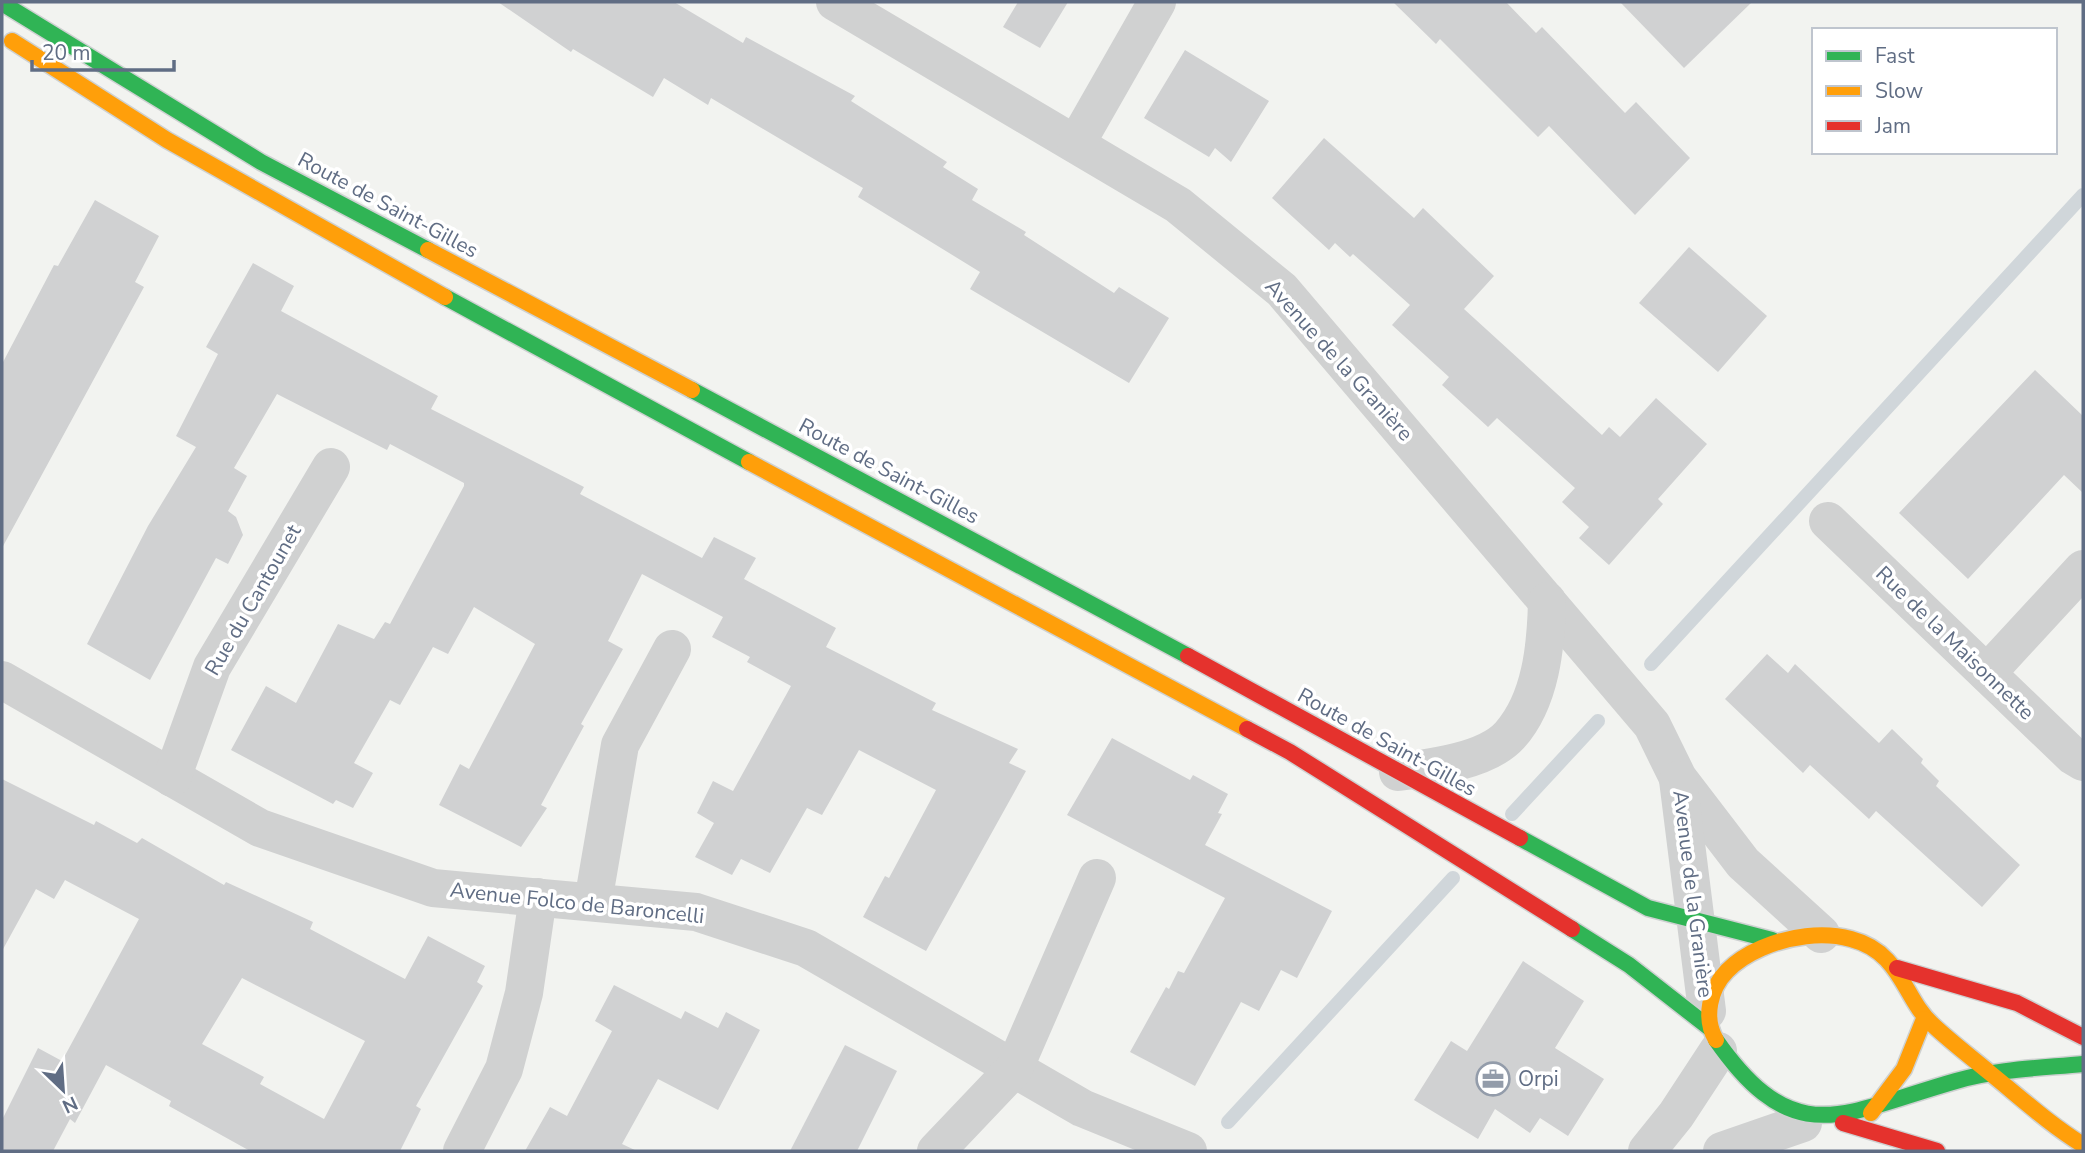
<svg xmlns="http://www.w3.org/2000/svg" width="2085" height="1153" viewBox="0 0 2085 1153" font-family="'Nunito Sans',sans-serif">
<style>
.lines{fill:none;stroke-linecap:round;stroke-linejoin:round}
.stream{stroke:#d0d6da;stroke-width:14}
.building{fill:#d0d1d2;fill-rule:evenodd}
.fast-casing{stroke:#ced1d1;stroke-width:19}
.slow-casing{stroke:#ced1d1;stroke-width:19}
.jam-casing{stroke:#ced1d1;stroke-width:19}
.street{stroke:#d0d1d1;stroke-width:38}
.fast{stroke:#30b455;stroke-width:16}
.slow{stroke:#ff9f0a;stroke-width:16}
.jam{stroke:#e5322d;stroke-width:16}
.labels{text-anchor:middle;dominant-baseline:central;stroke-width:7;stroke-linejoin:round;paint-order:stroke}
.street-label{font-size:21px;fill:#606d84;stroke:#fff}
.poi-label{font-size:21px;fill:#606d84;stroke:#fff;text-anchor:start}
</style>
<rect width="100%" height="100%" fill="#f2f3f0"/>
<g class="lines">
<!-- stream -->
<g class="stream">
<polyline points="1651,664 2083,195"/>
<polyline points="1512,814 1598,721"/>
<polyline points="1228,1122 1453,878"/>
</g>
</g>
<!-- building -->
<g class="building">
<polygon points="498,2 674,2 743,43 746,37 855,96 851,101 947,162 943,167 978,189 972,200 1026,232 1024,235 1114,293 1119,287 1169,318 1129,383 970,289 980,272 858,197 863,188 711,98 708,105 664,78 653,97 573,49 571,52"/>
<polygon points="1018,2 1068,2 1040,48 1003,27"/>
<polygon points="1393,2 1506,2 1536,33 1542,27 1625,113 1636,102 1690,158 1635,215 1549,126 1538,137 1440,39 1436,44"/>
<polygon points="1620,2 1752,2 1684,68"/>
<polygon points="1185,50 1269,101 1231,162 1215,148 1209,157 1144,118"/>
<polygon points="1324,138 1414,218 1423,208 1494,276 1464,309 1602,435 1609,427 1620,437 1656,398 1707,444 1658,499 1663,504 1609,565 1579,538 1589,527 1562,502 1575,488 1497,418 1488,427 1442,385 1449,377 1392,325 1410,305 1353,254 1350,257 1335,243 1329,250 1272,198"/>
<polygon points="95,200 159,236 135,282 144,287 2,548 2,364 54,265 58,266"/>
<polygon points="1689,247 1767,316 1718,372 1639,303"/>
<polygon points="253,263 294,286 281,311 438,396 431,409 584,487 580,494 702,558 714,537 756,558 744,579 836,628 826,647 936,703 932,710 1018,749 1009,763 1026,771 926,951 863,917 885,876 889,878 936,790 859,750 822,815 807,808 770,873 741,859 732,875 695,857 714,823 697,813 713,781 733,791 791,686 747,662 750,657 712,637 723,617 642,574 608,641 623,649 581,724 584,726 541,805 547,808 521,847 439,805 460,764 469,769 535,644 474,607 448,654 433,647 400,705 390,700 354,763 373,773 353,808 336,800 333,804 231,750 266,686 296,703 338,624 374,639 385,622 390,624 464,486 464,483 390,444 387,450 277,394 234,468 247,476 228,511 236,517 243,535 228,564 216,558 150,680 87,644 148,526 196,447 176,436 218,354 206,347"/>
<polygon points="2035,370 2083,416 2083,493 2064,475 1968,579 1899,513"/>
<polygon points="1767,654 1788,673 1795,664 1879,743 1892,729 1923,759 1921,763 1939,781 1936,786 2020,865 1982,907 1876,811 1869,819 1810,765 1803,773 1725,699"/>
<polygon points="1112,738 1190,780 1193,775 1228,794 1218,813 1222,814 1205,845 1332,911 1297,978 1281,970 1259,1011 1241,1002 1195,1086 1130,1052 1166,987 1169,989 1178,971 1184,973 1225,898 1067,815"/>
<path d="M2 779 94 825 96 821 137 843 142 838 224 885 226 882 313 922 310 929 405 979 428 936 485 966 477 982 483 986 416 1106 421 1109 400 1151H250L169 1106 171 1101 106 1065 75 1123 70 1119 53 1151H2V1120L38 1048 62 1061 139 919 65 880 54 899 36 889 2 951ZM242 978 365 1041 324 1119 260 1084 264 1077 202 1044Z"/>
<polygon points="1523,961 1584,1001 1555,1048 1604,1079 1568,1136 1540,1118 1530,1133 1495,1109 1478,1139 1414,1100 1451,1041 1467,1051"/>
<polygon points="614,985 681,1019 685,1011 718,1028 726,1012 760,1030 718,1110 658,1079 622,1144 637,1151 525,1151 550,1107 567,1116 612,1031 595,1021"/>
<polygon points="845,1045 897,1071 857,1151 790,1151"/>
</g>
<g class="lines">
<defs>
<g id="fast">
<polyline points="2,3 261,162 428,250"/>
<polyline points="445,297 749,462"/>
<polyline points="692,390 1188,656"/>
<polyline points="1520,838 1648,908 1772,940"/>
<polyline points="1572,929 1629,965 1711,1029"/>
<path d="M1716 1040C1795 1153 1843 1113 1956 1081 1997 1069 2041 1068 2083 1064"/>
</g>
<g id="slow">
<polyline points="12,41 167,140 445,297"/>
<polyline points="428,250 692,390"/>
<polyline points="749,462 1247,729"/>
<path d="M1716 1040C1703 1018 1710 988 1727 971 1762 935 1849 918 1887 960 1906 980 1912 1006 1933 1025 1951 1042 1971 1057 1990 1073 2021 1098 2049 1124 2083 1145"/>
<polyline points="1871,1113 1904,1069 1924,1019"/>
</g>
<g id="jam">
<polyline points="1188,656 1520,838"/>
<polyline points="1247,729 1290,752 1572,929"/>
<polyline points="1897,968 2017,1003 2083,1037"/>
<polyline points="1843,1123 1937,1151"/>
</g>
</defs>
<!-- fast casing -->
<use href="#fast" class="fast-casing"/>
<!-- slow casing -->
<use href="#slow" class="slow-casing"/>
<!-- jam casing -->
<use href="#jam" class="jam-casing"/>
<!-- street -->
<g class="street">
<polyline points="835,2 1178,205 1282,290 1652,725 1678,778 1743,863 1821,934"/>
<polyline points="1076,144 1157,2"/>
<polyline points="1828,521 2073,756 2083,762"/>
<polyline points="1987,673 2083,569"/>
<polyline points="2,680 260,828 433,888 696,912 806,948 1082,1108 1188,1151"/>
<path d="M1398 772C1430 768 1487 761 1510 735 1541 700 1546 646 1547 601"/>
<polyline points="172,778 212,667 331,467"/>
<polyline points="1678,780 1707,1011"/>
<polyline points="593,902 620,745 672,649"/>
<polyline points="462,1151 504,1069 524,993 538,897"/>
<polyline points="936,1151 1014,1069 1097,878"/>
<polyline points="1647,1151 1676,1115 1718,1051"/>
<polyline points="1722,1151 1803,1123"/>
</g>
<!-- fast -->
<use href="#fast" class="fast"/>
<!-- slow -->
<use href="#slow" class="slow"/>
<!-- jam -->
<use href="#jam" class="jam"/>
</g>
<!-- icons -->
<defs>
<symbol id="office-ring" viewBox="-11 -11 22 22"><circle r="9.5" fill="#fff" stroke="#939caa" stroke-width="1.5"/><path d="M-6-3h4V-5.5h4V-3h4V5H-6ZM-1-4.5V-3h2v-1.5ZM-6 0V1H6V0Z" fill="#939caa"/></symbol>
</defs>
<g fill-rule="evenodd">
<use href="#office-ring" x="1474" y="1060" width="38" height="38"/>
</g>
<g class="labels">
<!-- street labels -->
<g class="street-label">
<text transform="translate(388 205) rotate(28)">Route de Saint-Gilles</text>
<text transform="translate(1339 360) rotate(48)">Avenue de la Granière</text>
<text transform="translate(889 471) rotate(28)">Route de Saint-Gilles</text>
<text transform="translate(253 600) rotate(-60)">Rue du Cantounet</text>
<text transform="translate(1955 643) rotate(44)">Rue de la Maisonnette</text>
<text transform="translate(1387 742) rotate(29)">Route de Saint-Gilles</text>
<text transform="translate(1693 894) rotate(83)">Avenue de la Granière</text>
<text transform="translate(577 903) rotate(6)">Avenue Folco de Baroncelli</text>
</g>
<!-- poi labels -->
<g class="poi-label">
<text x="1518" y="1079">Orpi</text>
</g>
</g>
<!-- border -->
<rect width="2085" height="1153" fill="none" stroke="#606d84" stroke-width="7"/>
<!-- legend -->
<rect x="1812" y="28" width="245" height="126" fill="#ffffff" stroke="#bfc5ce" stroke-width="2"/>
<rect x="1826" y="51" width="35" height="10" fill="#30b455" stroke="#bfc5ce" stroke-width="2"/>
<text x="1875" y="63" font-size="21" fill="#606d84">Fast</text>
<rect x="1826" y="86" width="35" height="10" fill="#ff9f0a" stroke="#bfc5ce" stroke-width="2"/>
<text x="1875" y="98" font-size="21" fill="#606d84">Slow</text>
<rect x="1826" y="121" width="35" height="10" fill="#e5322d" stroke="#bfc5ce" stroke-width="2"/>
<text x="1875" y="133" font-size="21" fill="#606d84">Jam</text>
<!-- north arrow -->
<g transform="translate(63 1090) rotate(155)" stroke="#ffffff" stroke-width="5" paint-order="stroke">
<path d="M0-5L12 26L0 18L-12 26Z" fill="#606d84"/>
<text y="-10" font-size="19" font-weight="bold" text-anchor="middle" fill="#606d84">N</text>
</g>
<!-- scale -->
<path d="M32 60v10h142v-10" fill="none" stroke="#606d84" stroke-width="3.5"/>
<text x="42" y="60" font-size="21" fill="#606d84" stroke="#ffffff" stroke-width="5" paint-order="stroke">20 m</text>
</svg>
